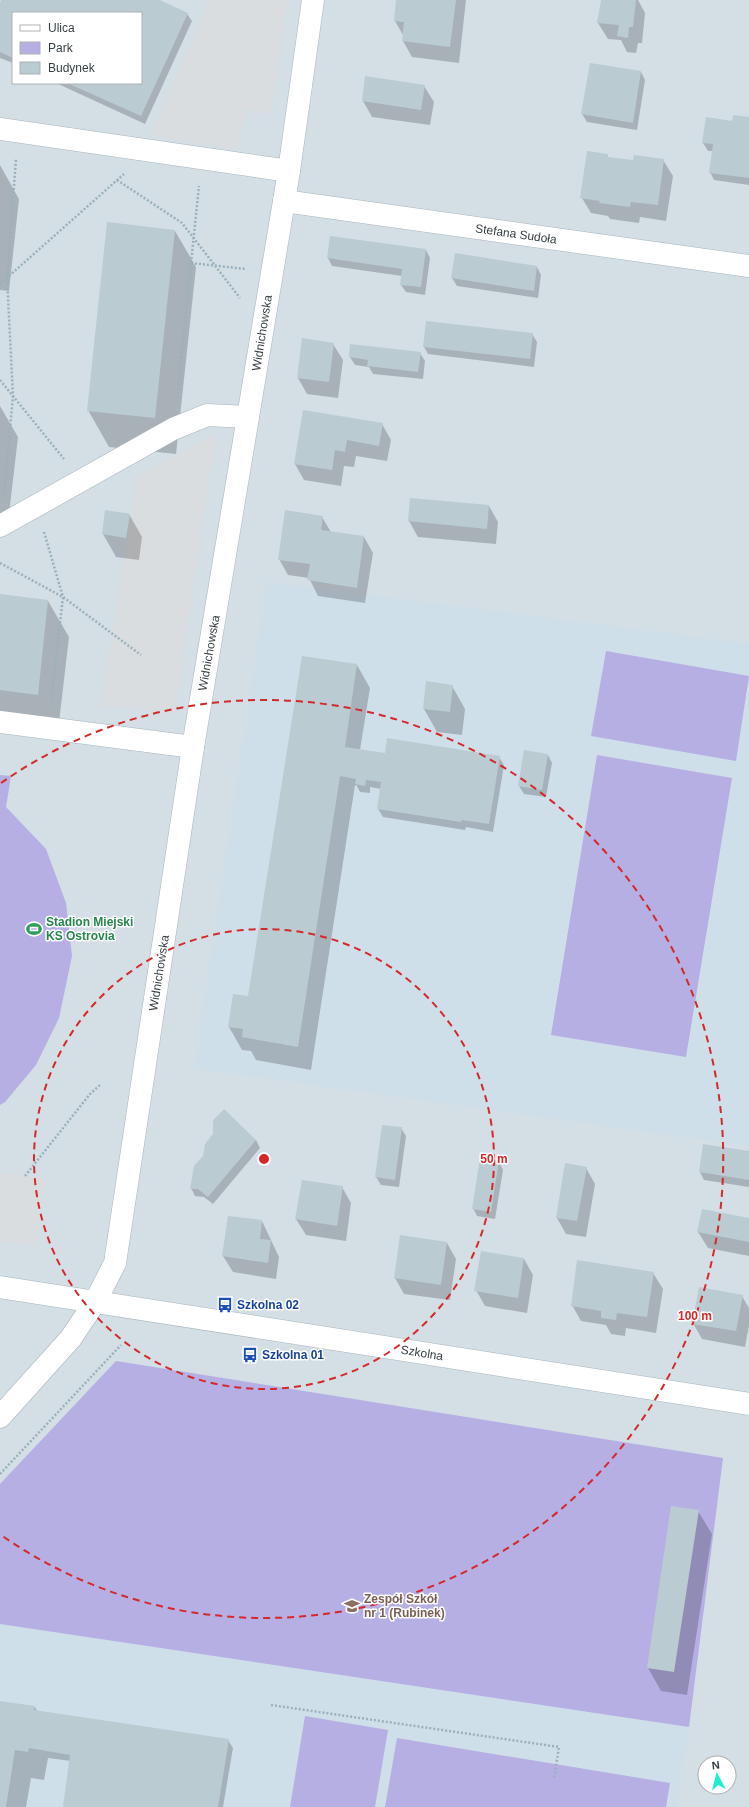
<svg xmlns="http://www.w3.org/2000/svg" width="749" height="1807" viewBox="0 0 749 1807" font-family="Helvetica,sans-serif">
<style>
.residential{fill:#d3dee5;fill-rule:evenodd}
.education{fill:#cfdfea}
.green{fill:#b6afe4}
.parking{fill:#dadddf}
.shadow{fill:#0003}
.building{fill:#bbcbd2}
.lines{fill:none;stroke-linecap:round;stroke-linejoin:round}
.minor-casing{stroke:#a8b5bc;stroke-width:23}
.path{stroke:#9ab1bd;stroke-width:2.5;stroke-dasharray:2 2;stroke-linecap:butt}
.minor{stroke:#fff;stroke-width:22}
.ring{fill:none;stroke:#d62828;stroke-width:2;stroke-dasharray:7 5}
.labels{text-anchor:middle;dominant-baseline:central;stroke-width:3;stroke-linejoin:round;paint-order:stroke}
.street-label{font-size:12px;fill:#353f43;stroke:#fff}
.leisure-label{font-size:12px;font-weight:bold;fill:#27864d;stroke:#fff;text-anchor:start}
.transit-label{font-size:12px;font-weight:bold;fill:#164399;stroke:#fff;text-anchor:start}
.education-label{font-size:12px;font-weight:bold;fill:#785e54;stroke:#fff;text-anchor:start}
.centre{fill:#d62828;stroke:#fff;stroke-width:2}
.ring-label{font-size:12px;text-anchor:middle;font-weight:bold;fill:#d62828;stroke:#fff;stroke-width:3;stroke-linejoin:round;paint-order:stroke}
</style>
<rect width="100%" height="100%" fill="#e4ecf1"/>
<!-- residential -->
<path class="residential" d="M0 0H749V1807H0ZM13 13H141V83H13ZM705 1763H729V1787H705Z"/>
<!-- education -->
<g class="education">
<polygon points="267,582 749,644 749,1146 194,1068"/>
<polygon points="116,1361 723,1458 689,1727 676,1807 0,1807 0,1484"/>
</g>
<!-- green -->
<g class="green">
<polygon points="606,651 749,676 736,761 591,736"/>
<polygon points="597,755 732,778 686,1057 551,1035"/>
<polygon points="0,775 11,776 6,807 46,849 66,903 72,956 59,1018 36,1065 5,1102 0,1105"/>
<polygon points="116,1361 723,1458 689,1727 0,1624 0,1484"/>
<polygon points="305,1716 388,1730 375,1807 290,1807"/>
<polygon points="397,1738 670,1783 666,1807 385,1807"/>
</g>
<!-- parking -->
<g class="parking">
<polygon points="207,0 287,0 271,115 246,109 237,150 151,135 206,9"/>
<polygon points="216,433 174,714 101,705 137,476"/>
<polygon points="0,1173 45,1179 35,1246 0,1241"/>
</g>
<!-- shadow -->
<g class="shadow">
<polygon points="3,0 158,0 187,14 192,21 145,124 56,83 141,83 141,13 13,13 13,63 0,58 0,6"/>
<polygon points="397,0 466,0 459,63 412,57 403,41 403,35 395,21"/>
<polygon points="602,0 638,0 645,13 642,43 638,43 636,53 627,52 621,40 608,39 598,23"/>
<polygon points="641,72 645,80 637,130 587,122 582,114"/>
<polygon points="424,86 434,102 430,125 372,117 363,101"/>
<polygon points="749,118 749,185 714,180 710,172 713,151 708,151 703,143"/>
<polygon points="607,155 609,159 634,162 663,160 673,176 666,221 640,217 639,223 610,219 608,216 591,213 582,198"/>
<polygon points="0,165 19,199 9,291 0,290"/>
<polygon points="175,231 196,267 176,454 109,447 88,410"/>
<polygon points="426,250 430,258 425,295 406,292 401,285 402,276 332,266 328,258"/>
<polygon points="456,254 537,267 541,275 538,298 457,286 452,278"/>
<polygon points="532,334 537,342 534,367 428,354 424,347"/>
<polygon points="333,344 343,360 338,398 307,394 298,378"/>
<polygon points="420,353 425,361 423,379 373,374 369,367 355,365 350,357"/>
<polygon points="0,406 18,437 7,531 0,530"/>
<polygon points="304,411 382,424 391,440 387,461 356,456 354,467 344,466 341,486 304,480 295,464"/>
<polygon points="489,506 498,522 496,544 418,537 409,521"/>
<polygon points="106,511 129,514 142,537 139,560 116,557 103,534"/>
<polygon points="322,517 331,532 364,537 373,553 365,603 318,596 309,578 288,575 279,559"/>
<polygon points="0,595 48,601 69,637 58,731 0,725"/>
<polygon points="357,665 370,688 360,750 386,754 499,757 504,765 493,832 466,827 465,830 383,817 378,809 381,789 370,787 370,793 360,792 357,786 355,785 311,1070 256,1060 251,1051 242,1050 229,1027 249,997"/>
<polygon points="452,686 465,709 462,735 437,732 424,709"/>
<polygon points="548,755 552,763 546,797 524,794 519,786"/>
<polygon points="401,1128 406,1136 399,1187 381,1185 376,1177"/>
<polygon points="256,1140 260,1148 213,1204 204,1197 195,1196 191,1188"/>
<polygon points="704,1145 749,1152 749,1187 704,1180 700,1172"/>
<polygon points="499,1162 503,1170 495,1219 477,1216 473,1208"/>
<polygon points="586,1168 595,1184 586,1237 566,1234 557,1218"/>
<polygon points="342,1187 351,1203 346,1241 306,1235 296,1219"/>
<polygon points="749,1219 749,1256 708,1248 698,1232"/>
<polygon points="262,1221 279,1257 276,1279 233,1272 223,1256"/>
<polygon points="447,1243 456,1259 450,1300 404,1294 395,1278"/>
<polygon points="524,1259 533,1275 527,1313 485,1306 476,1290"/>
<polygon points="653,1273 663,1289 656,1333 626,1328 625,1336 611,1334 606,1325 581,1321 572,1305"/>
<polygon points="742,1296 749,1308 749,1325 745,1347 702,1339 693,1323"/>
<polygon points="698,1511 712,1534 687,1695 661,1691 648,1668"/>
<polygon points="0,1702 35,1707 37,1711 228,1740 233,1748 223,1807 64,1807 71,1761 48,1758 44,1780 31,1778 26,1807 0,1807"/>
</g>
<!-- building -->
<g class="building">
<polygon points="1,0 160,0 188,13 141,116 67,83 141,83 141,13 13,13 13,58 0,52 0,3"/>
<polygon points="396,0 456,0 450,47 402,41 404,22 394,21"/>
<polygon points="601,0 636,0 633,27 629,27 628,38 617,36 619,25 597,23"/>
<polygon points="590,63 641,71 633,123 581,114"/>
<polygon points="365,76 425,85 421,110 362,101"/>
<polygon points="733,115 749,117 749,178 709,173 713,144 702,143 706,117 732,121"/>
<polygon points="587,151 608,154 608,157 633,160 634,155 664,159 658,205 631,202 630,207 599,203 600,201 580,198"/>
<polygon points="107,222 175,230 155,418 87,411"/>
<polygon points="330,236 426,249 421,287 400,285 402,269 327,258"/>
<polygon points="455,253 537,266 534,291 451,278"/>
<polygon points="426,321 533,333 530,359 423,347"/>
<polygon points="302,338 334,343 329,382 297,378"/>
<polygon points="350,344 421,352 418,372 367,366 368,360 349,357"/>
<polygon points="303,410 383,423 379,446 347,440 345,452 335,450 332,470 294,464"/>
<polygon points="410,498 489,505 487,529 408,521"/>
<polygon points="105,510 130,514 126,538 102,534"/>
<polygon points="285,510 323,516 321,530 364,536 357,588 307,580 310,564 278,560"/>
<polygon points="0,594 48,600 38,695 0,690"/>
<polygon points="302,656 357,664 345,747 385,753 387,738 500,756 489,824 462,820 461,822 377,809 381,782 366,780 365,786 355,784 356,779 340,776 298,1047 242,1037 243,1029 228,1027 233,994 248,996"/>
<polygon points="426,681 453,685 450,712 423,709"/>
<polygon points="524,750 548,754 542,790 518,786"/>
<polygon points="224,1109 256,1140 208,1197 198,1189 190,1189 194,1166 203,1156 205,1144 213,1134 213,1120"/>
<polygon points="382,1125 402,1127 395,1180 375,1177"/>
<polygon points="703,1144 749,1151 749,1180 699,1172"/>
<polygon points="480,1158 499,1161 491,1212 472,1209"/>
<polygon points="565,1163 587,1167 577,1221 556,1218"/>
<polygon points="302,1180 343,1186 337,1226 295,1219"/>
<polygon points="702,1209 749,1218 749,1242 697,1232"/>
<polygon points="228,1216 262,1220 260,1239 271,1240 268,1263 222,1256"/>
<polygon points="400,1235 447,1242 441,1285 394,1278"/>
<polygon points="481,1251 524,1258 518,1298 474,1291"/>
<polygon points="577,1260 654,1272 647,1317 617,1313 616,1320 601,1318 601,1311 571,1306"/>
<polygon points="699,1287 743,1295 736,1331 692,1324"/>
<polygon points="671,1506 699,1510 674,1672 647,1668"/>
<polygon points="0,1701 35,1706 34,1710 229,1739 218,1807 63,1807 70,1755 29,1748 28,1752 15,1750 6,1807 0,1807"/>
</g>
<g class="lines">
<defs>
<g id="minor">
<polyline points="0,129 289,171"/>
<polyline points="284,201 749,266"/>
<polyline points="0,526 173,429 207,415 248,417"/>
<polyline points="0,722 193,747"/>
<polyline points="0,1287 749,1404"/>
<polyline points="0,1417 71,1338 95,1302 115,1263 193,747 289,171 313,0"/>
</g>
</defs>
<!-- minor casing -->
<use href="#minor" class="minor-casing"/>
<!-- path -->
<g class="path">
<polyline points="117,180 182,223 240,298"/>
<polyline points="191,263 246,269"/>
<polyline points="0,284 124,174"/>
<polyline points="0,380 64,459"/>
<polyline points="177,398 199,186"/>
<polyline points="4,493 13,396 7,277 16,159"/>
<polyline points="44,532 63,597 51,701"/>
<polyline points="0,563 63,597 141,655"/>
<polyline points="25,1176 90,1094 100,1085"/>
<polyline points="0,1474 121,1345"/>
<polyline points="271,1705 559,1747 554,1778"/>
</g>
<!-- minor -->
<use href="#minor" class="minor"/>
</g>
<!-- distance rings -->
<g class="ring">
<circle cx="264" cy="1159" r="230"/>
<path d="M1 783A459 459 0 1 1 1 1535"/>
</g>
<!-- icons -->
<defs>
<symbol id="stadium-bare" viewBox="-9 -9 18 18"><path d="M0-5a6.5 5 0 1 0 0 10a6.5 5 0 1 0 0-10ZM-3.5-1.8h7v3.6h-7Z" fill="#2e9e5b" stroke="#fff" stroke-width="2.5" paint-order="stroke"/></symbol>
<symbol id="bus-bare" viewBox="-9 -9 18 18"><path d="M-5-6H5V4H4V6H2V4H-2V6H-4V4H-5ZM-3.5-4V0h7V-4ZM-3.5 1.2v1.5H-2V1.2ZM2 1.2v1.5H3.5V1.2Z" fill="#1a4fb4" stroke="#fff" stroke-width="2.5" paint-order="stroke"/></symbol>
<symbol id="school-bare" viewBox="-9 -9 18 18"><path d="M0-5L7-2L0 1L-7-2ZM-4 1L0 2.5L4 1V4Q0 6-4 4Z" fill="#8d6e63" stroke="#fff" stroke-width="2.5" paint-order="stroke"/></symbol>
</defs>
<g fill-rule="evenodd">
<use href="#stadium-bare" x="23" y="918" width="22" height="22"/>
<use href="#bus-bare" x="214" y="1294" width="22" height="22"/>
<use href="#bus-bare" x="239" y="1344" width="22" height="22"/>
<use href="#school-bare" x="341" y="1595" width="22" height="22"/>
</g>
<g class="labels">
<!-- street labels -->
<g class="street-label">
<text transform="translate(516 234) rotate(8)">Stefana Sudoła</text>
<text transform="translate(262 333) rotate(-81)">Widnichowska</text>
<text transform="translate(209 653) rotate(-80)">Widnichowska</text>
<text transform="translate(159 973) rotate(-81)">Widnichowska</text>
<text transform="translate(422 1353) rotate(9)">Szkolna</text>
</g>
<!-- leisure labels -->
<g class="leisure-label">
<text x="46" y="922">Stadion Miejski<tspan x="46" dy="14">KS Ostrovia</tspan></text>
</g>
<!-- transit labels -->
<g class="transit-label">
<text x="237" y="1305">Szkolna 02</text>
<text x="262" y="1355">Szkolna 01</text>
</g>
<!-- education labels -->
<g class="education-label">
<text x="364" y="1599">Zespół Szkół<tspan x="364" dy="14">nr 1 (Rubinek)</tspan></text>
</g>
</g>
<circle cx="264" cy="1159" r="6" class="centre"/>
<g class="ring-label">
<text x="494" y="1163">50 m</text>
<text x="695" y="1320">100 m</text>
</g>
<!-- legend -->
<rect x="12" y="12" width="130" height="72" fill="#ffffff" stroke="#aeb2b4"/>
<rect x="20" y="25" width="20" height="6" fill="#ffffff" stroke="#aeb2b4"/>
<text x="48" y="32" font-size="12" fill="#353f43">Ulica</text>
<rect x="20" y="42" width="20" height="12" fill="#b6afe4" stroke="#aeb2b4"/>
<text x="48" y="52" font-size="12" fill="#353f43">Park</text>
<rect x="20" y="62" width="20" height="12" fill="#bbcbd2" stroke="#aeb2b4"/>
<text x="48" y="72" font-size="12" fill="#353f43">Budynek</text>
<!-- north arrow -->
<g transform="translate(717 1775) rotate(353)"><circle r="19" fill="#ffffff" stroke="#aeb2b4"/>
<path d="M0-3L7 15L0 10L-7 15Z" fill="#1fedcd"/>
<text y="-6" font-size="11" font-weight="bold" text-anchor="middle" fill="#353f43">N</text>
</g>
</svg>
